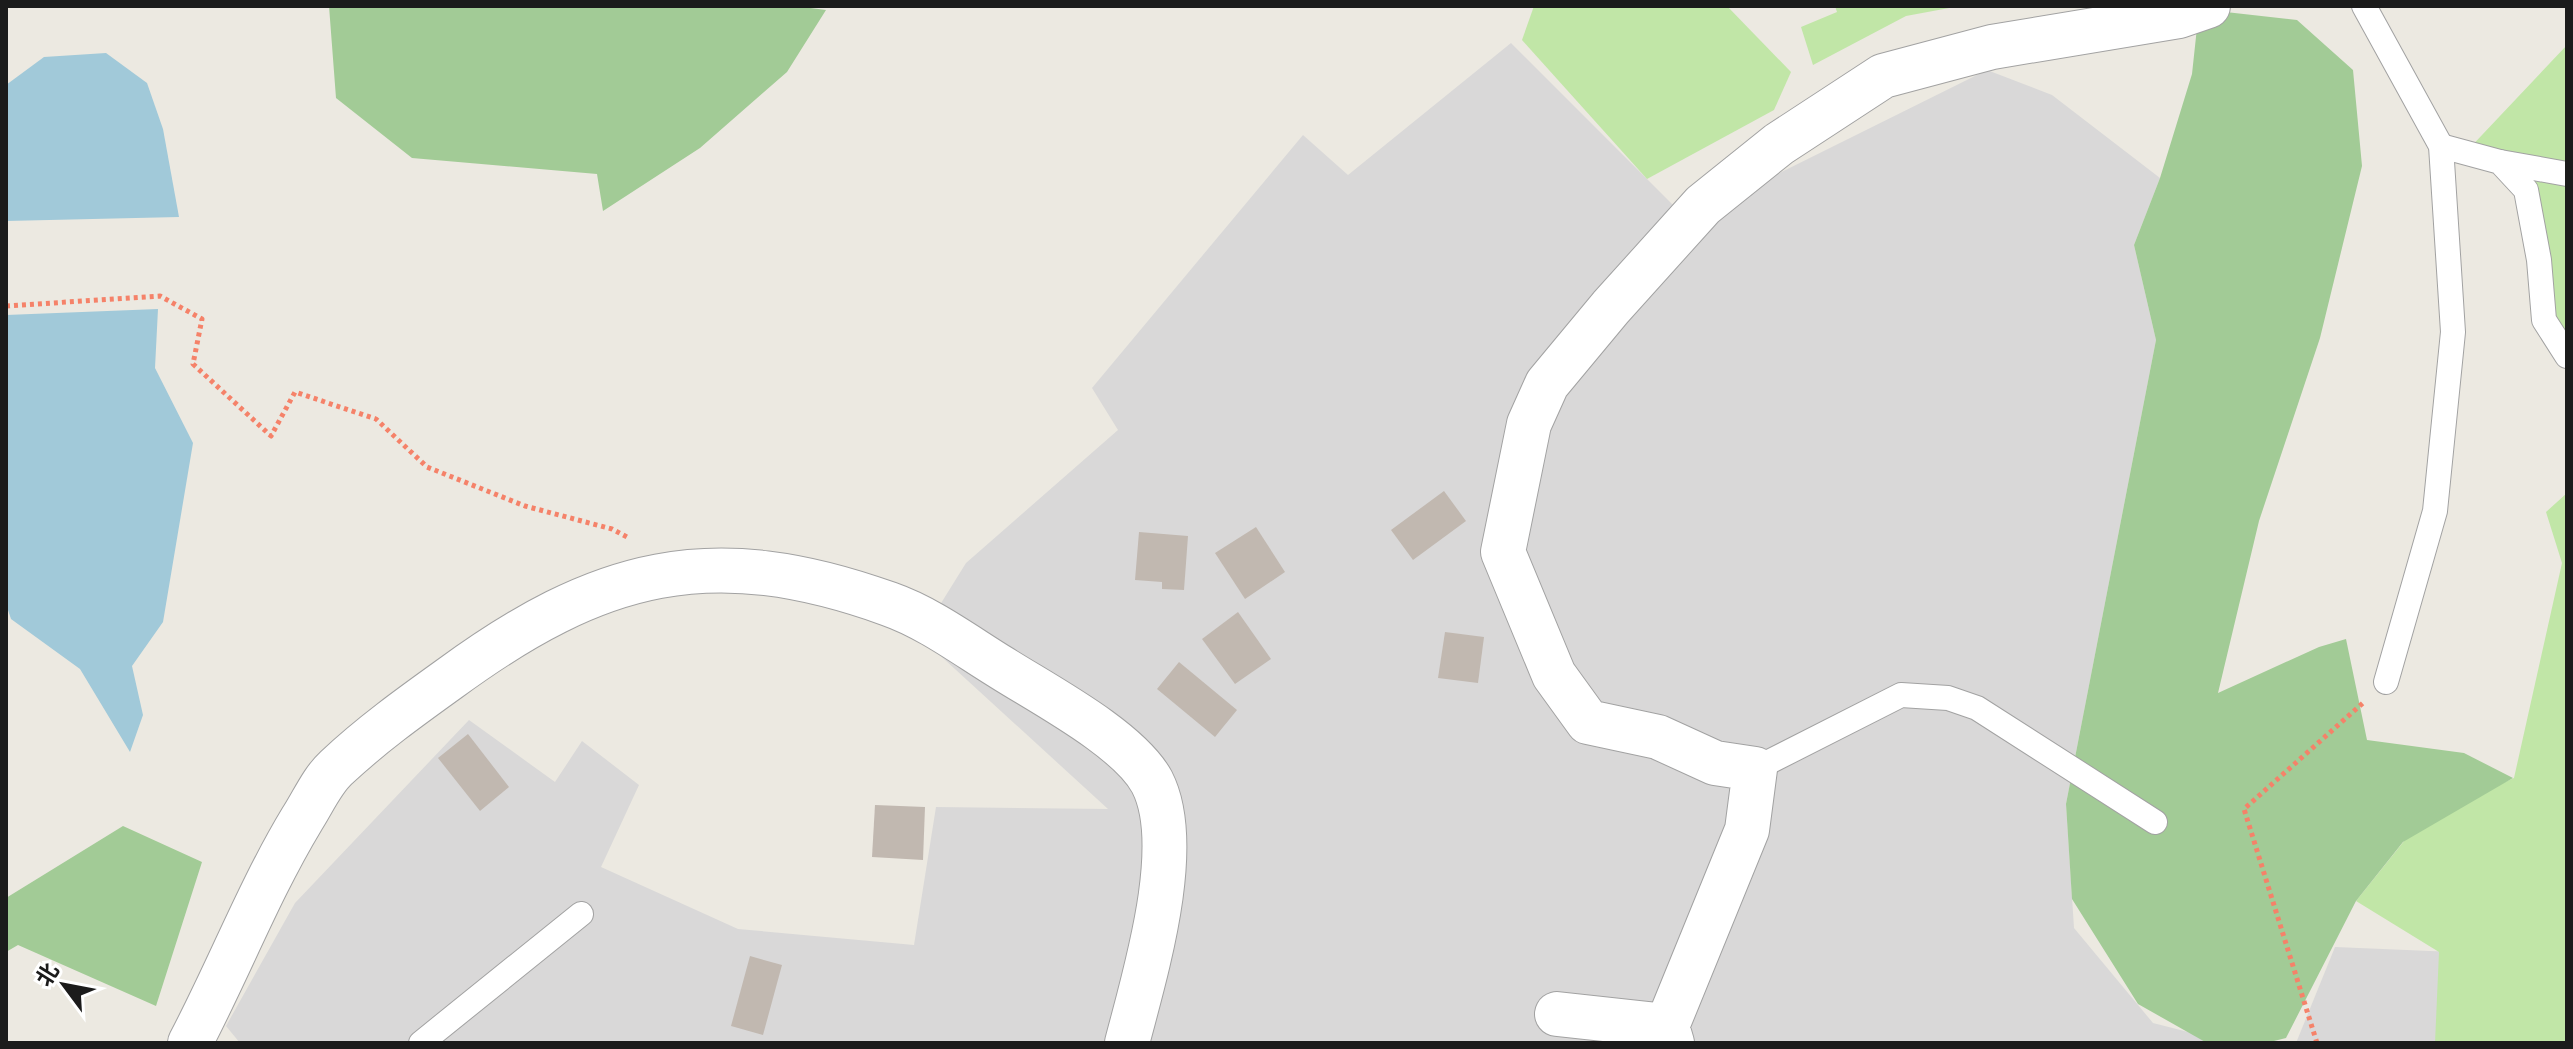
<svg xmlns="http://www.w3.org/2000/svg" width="2573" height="1049" viewBox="0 0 2573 1049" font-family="'IBM Plex Sans','Noto Sans SC',sans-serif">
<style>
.residential{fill:#d9d8d8}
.grass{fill:#c1e6a7}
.forest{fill:#a2cb96}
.water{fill:#a1c9d9}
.building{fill:#c1b8b0}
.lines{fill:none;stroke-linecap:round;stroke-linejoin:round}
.service-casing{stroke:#a2a2a2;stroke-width:26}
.minor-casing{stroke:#a2a2a2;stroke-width:46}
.path{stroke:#f58269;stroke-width:5;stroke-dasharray:4 4;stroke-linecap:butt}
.service{stroke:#fff;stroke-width:24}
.minor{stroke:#fff;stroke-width:44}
</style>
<rect width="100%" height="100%" fill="#ece9e1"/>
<!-- residential -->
<g class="residential">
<polygon points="1511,43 1687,219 1987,70 2052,95 2160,178 2134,245 2156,340 2066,804 2074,928 2153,1023 2231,1043 240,1043 226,1026 295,903 469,720 555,782 582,741 639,785 601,867 738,929 914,945 936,807 1108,809 920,637 966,563 1118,430 1092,388 1303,135 1348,175"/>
<polygon points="2335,947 2454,952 2444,1043 2296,1043"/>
</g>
<!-- grass -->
<g class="grass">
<polygon points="1534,6 1727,6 1791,72 1774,110 1647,179 1522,40"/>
<polygon points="1835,6 1960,6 1906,16 1813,65 1801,27 1837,12"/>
<polygon points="2567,45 2567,354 2559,347 2526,190 2465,153"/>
<polygon points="2567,493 2567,1043 2435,1043 2439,952 2356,901 2421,820 2514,778 2562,563 2546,512"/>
</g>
<!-- forest -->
<g class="forest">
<polygon points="329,6 795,6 826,10 787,72 700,148 603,211 597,174 412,158 336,98"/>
<polygon points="2199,9 2297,20 2353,70 2362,166 2320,338 2259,521 2218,693 2319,647 2346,639 2367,740 2464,753 2513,778 2403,842 2356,901 2286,1038 2266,1043 2207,1043 2138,1004 2072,899 2066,804 2156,340 2134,245 2160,178 2192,74"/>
<polygon points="123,826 202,862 156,1006 18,945 6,952 6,898"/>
</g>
<!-- water -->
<g class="water">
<polygon points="106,53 147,83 163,129 179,217 6,221 6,85 44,57"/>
<polygon points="158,309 155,368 193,443 163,622 132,666 143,715 130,752 80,669 11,619 6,604 6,315"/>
</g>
<!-- building -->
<g class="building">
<polygon points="1444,491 1466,521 1413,560 1391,530"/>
<polygon points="1256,527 1285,572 1245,599 1215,553"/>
<polygon points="1139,532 1188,536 1184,590 1162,589 1162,582 1135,580"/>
<polygon points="1238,612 1271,659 1235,684 1202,639"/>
<polygon points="1445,632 1484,637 1478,683 1438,678"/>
<polygon points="1179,662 1237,710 1215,737 1157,689"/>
<polygon points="468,734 509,787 480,811 438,758"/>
<polygon points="875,805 925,807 923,860 872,857"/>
<polygon points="750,956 782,965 763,1035 731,1026"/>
</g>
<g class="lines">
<defs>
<g id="service">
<polyline points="2364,6 2441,146 2453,332 2435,511 2386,682"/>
<polyline points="2441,146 2500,162 2526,190 2539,260 2544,320 2567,356"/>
<polyline points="2500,162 2567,174"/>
<polyline points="1755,769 1901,695 1948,698 1977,708 2155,822"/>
<polyline points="421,1043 581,914"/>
</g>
<g id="minor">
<polyline points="1557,1014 1667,1026"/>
<path d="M190 1043C229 969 259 890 302 819 313 802 322 781 336 768 371 735 410 707 449 679 599 569 711 540 889 604 929 618 966 646 1002 668 1043 694 1129 739 1152 782 1185 846 1144 977 1127 1043"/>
<polyline points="1672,1043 1667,1026 1747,830 1755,769 1715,763 1658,737 1588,722 1554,675 1503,552 1529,424 1547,384 1611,307 1703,205 1779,144 1883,76 1992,47 2179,16 2208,6"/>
</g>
</defs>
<!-- service casing -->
<use href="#service" class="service-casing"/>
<!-- minor casing -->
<use href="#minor" class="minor-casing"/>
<!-- path -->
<g class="path">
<polyline points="6,306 160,296 202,319 193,364 271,436 295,392 376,419 427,467 525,506 612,529 629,538"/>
<polyline points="2317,1043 2244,809 2364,702"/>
</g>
<!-- service -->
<use href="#service" class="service"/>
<!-- minor -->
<use href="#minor" class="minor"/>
</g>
<!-- border -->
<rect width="2573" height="1049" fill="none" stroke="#1b1b1b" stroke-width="16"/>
<!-- north arrow -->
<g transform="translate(64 985) rotate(302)" stroke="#ffffff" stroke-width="6" paint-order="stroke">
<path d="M0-6L14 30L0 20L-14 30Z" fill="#1b1b1b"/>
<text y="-12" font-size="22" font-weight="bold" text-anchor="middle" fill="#1b1b1b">北</text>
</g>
</svg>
